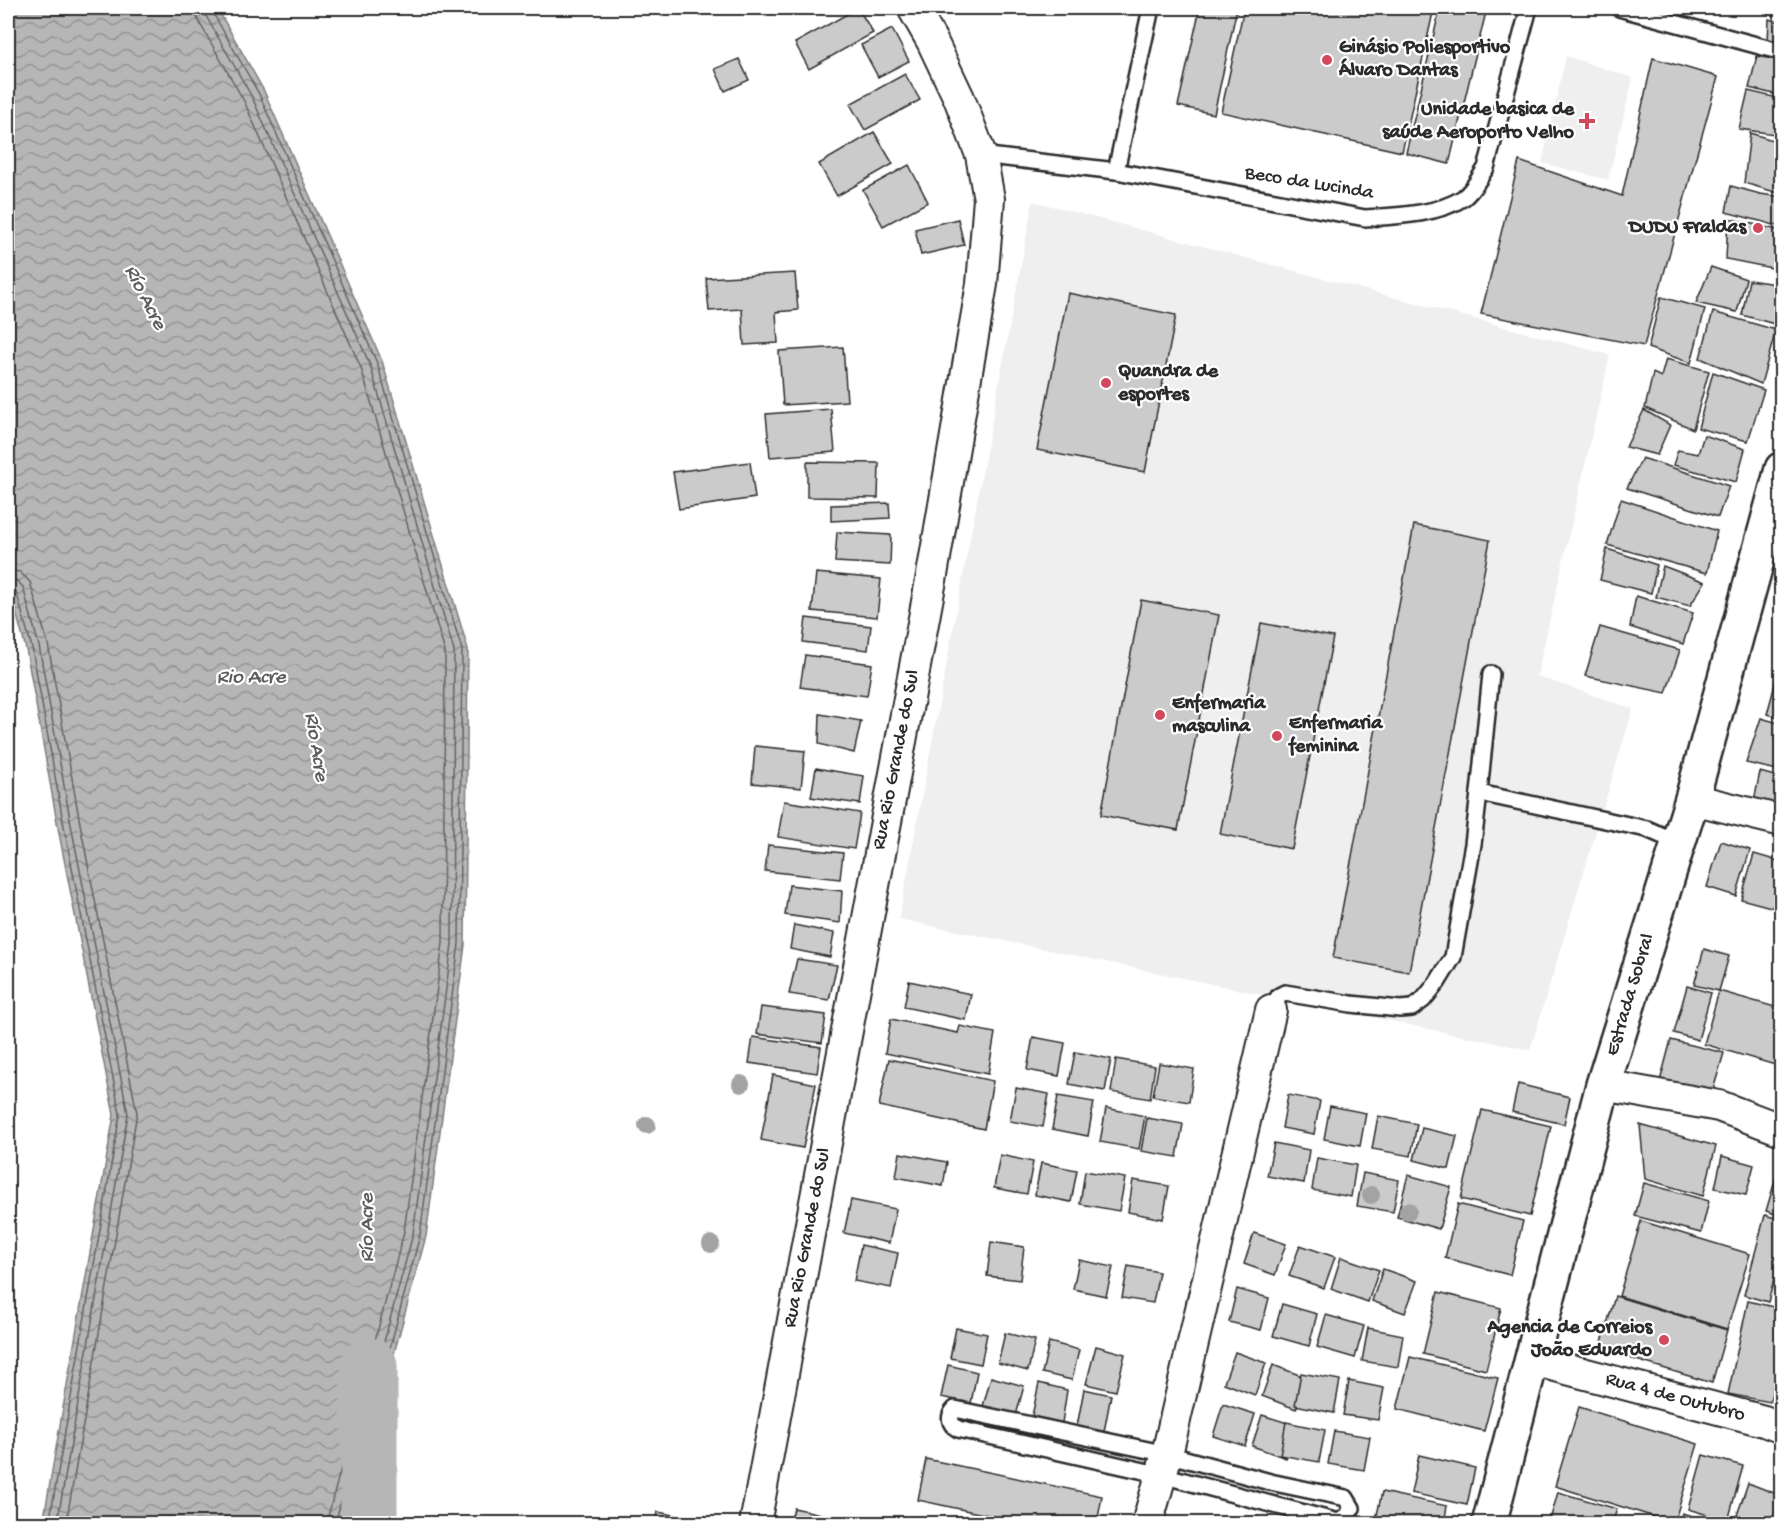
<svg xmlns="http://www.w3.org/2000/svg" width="1789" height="1531" viewBox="0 0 1789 1531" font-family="'Gochi Hand',sans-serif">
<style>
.built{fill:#efefef}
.water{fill:url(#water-waves);stroke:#7e7e7e;stroke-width:1.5}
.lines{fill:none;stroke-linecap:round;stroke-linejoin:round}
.shore{stroke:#636363;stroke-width:1.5}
.river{stroke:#b6b6b6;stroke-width:57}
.building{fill:#cbcbcb;stroke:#2b2b2b;stroke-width:1.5}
.service-casing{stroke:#2b2b2b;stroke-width:20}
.minor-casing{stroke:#2b2b2b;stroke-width:34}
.tertiary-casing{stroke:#2b2b2b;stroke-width:38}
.service{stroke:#fff;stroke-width:15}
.minor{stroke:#fff;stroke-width:30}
.tertiary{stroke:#fff;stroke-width:33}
.tree{fill:#a3a3a3}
.poi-dot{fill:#d1495b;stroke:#fff;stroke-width:2}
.labels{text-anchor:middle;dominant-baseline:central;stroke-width:4.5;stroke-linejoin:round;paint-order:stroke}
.poi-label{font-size:20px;font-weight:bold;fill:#2b2b2b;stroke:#fff;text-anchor:start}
.street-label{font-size:20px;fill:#2b2b2b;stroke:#fff}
.water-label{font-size:21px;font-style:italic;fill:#5c5c5c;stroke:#fff}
</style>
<defs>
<pattern id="water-waves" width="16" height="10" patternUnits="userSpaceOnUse" patternTransform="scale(1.5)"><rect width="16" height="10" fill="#b6b6b6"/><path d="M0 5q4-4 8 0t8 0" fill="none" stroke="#949494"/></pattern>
</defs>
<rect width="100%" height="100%" fill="#fff"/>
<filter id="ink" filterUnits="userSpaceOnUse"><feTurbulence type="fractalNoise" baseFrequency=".0167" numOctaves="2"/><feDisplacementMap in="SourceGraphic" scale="12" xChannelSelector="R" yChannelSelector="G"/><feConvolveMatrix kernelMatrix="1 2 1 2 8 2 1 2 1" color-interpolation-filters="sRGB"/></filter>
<g filter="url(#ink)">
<!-- built -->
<g class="built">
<polygon points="1566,56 1633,78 1608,180 1542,163"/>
<polygon points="1033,201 1610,355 1537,676 1633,709 1530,1050 899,919"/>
</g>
<!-- water -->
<polygon class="water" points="8,8 217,8 264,91 382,361 468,649 465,945 426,1236 348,1523 43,1523 114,1115 59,833 26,649 8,583"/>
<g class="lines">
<!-- shore -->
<g class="shore">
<polyline points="195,8 198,20 244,101 361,368 445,652 443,943 404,1232 326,1524"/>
<polyline points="204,8 206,16 252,97 370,365 454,651 452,944 413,1234 335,1524"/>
<polyline points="212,8 213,13 259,94 377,363 462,650 459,944 420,1235 343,1524"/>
<polyline points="8,570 20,572 30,582 48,644 81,829 137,1113 66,1524"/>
<polyline points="8,579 17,581 23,587 39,646 72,830 128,1114 57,1524"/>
<polyline points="8,586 12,587 16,591 32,648 65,832 120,1114 49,1524"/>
</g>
<!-- river -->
<polyline class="river" points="369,1524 369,1366"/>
</g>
<!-- building -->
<g class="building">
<polygon points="858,8 873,33 809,69 795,43"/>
<polygon points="1200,8 1237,8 1214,114 1178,106"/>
<polygon points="1244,8 1434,8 1402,152 1221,112"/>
<polygon points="1440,8 1487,8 1449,164 1406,153"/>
<polygon points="1769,19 1782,23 1782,46 1768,42"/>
<polygon points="892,29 909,61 878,77 861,45"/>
<polygon points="1757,56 1782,61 1782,96 1749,88"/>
<polygon points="1653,58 1718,77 1644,346 1481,314 1519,161 1622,196"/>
<polygon points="739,59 749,80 725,91 715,69"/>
<polygon points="905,74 920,100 865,130 850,104"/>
<polygon points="1748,91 1782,99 1782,135 1739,129"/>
<polygon points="874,132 893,164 837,196 819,164"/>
<polygon points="1750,133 1782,143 1782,194 1744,183"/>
<polygon points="909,165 928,202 883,226 863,190"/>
<polygon points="1731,186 1760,194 1782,197 1782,227 1726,212"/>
<polygon points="1728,218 1782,231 1782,270 1726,259"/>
<polygon points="958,219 964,245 921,255 915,229"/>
<polygon points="1711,267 1746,279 1737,312 1696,303"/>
<polygon points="795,273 798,310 776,312 778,343 744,345 742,309 709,311 706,278"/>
<polygon points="1749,280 1782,285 1782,308 1778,325 1742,315"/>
<polygon points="1068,293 1176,315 1145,472 1037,450"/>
<polygon points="1661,297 1705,309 1691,363 1648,348"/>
<polygon points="1713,312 1776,330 1761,384 1700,358"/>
<polygon points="843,347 847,401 783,405 779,351"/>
<polygon points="1666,359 1709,371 1693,429 1645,408 1653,373 1661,377"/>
<polygon points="1713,372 1764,390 1748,441 1698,428"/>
<polygon points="831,409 835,452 770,457 766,414"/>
<polygon points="1644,410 1670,425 1657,455 1626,447"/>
<polygon points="1704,435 1745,449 1736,482 1673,465 1678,450 1698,454"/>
<polygon points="1642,458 1729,486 1718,517 1627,488"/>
<polygon points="750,462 755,498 679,509 673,472"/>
<polygon points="807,462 879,463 878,498 807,497"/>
<polygon points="1621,499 1717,531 1707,573 1607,545"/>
<polygon points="889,503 890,518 831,521 831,505"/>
<polygon points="1414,525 1490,540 1409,972 1333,958"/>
<polygon points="837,532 891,535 890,565 835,562"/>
<polygon points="1607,549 1657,565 1651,593 1600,580"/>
<polygon points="1663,566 1705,582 1690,606 1656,597"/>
<polygon points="816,573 881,579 877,617 812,611"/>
<polygon points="1636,596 1693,613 1683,644 1630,627"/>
<polygon points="1141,600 1219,615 1178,830 1101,815"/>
<polygon points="806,618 871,626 868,650 803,642"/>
<polygon points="1261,623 1333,637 1292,849 1220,834"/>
<polygon points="1600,627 1680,650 1666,693 1585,676"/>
<polygon points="805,655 872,664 867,696 800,687"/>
<polygon points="1778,673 1782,674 1782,718 1767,714"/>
<polygon points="820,714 861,721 854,753 819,744"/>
<polygon points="1761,718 1782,724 1782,771 1746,763"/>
<polygon points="755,746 805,751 801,788 752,783"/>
<polygon points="816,768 864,776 860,804 811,797"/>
<polygon points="1760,772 1782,778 1782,812 1753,806"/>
<polygon points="784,801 860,813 854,849 778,837"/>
<polygon points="1721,841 1750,850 1736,896 1707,887"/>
<polygon points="768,845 843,853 840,879 765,871"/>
<polygon points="1754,854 1782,862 1782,910 1741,899"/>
<polygon points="789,885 842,891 840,923 785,915"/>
<polygon points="794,925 834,933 830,957 790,949"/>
<polygon points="1704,949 1729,956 1719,991 1694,985"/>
<polygon points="797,959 837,965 829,1000 789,994"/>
<polygon points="909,981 971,994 966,1020 904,1007"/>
<polygon points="1687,986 1711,993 1698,1040 1674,1033"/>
<polygon points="1719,991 1782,1009 1782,1067 1704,1044"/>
<polygon points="761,1007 826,1015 822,1043 757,1034"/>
<polygon points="891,1019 958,1033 960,1026 995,1033 988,1074 885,1053"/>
<polygon points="753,1037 821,1047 817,1073 749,1063"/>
<polygon points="1033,1037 1065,1043 1059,1076 1027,1070"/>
<polygon points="1671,1040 1724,1053 1710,1100 1659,1085"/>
<polygon points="1075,1052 1111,1059 1105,1091 1069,1084"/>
<polygon points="889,1059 993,1081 984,1129 879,1106"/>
<polygon points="1116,1059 1155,1066 1150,1099 1111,1092"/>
<polygon points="1159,1063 1194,1069 1189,1102 1153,1096"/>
<polygon points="773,1075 816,1084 803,1148 761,1140"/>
<polygon points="1518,1084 1570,1097 1564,1124 1512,1112"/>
<polygon points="1016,1088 1049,1094 1043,1127 1010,1121"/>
<polygon points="1288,1095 1320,1101 1314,1134 1282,1128"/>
<polygon points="1058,1096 1094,1102 1088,1136 1052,1129"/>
<polygon points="1330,1106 1366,1113 1360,1146 1324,1139"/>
<polygon points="1106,1108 1145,1116 1139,1149 1100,1142"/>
<polygon points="1482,1110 1551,1126 1530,1216 1461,1199"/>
<polygon points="1378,1116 1417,1124 1411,1156 1372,1149"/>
<polygon points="1147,1118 1183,1124 1177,1157 1141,1151"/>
<polygon points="1640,1125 1716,1146 1703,1196 1645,1179"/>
<polygon points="1422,1128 1457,1136 1449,1169 1414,1160"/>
<polygon points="1274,1143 1309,1150 1304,1183 1267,1176"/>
<polygon points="900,1153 947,1162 943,1186 896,1177"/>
<polygon points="1000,1155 1033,1162 1027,1194 994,1188"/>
<polygon points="1722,1156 1754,1165 1746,1195 1715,1188"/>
<polygon points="1317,1158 1356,1165 1351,1197 1312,1190"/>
<polygon points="1041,1163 1077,1170 1071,1202 1035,1195"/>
<polygon points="1085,1171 1125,1178 1119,1211 1080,1204"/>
<polygon points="1363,1173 1399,1180 1393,1212 1357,1206"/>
<polygon points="1777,1174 1782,1176 1782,1216 1766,1211"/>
<polygon points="1408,1175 1451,1187 1439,1229 1397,1217"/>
<polygon points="1133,1180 1169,1186 1163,1219 1128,1212"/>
<polygon points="1644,1183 1709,1201 1701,1233 1635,1216"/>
<polygon points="851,1200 896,1209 889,1243 844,1233"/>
<polygon points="1458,1204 1523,1221 1510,1275 1445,1258"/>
<polygon points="1765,1215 1782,1220 1782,1282 1774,1280 1768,1302 1744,1295"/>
<polygon points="1641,1221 1750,1254 1727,1329 1619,1296"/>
<polygon points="1254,1233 1286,1244 1275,1275 1244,1264"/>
<polygon points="991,1242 1024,1247 1020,1280 987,1276"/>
<polygon points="861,1245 898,1253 891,1288 854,1281"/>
<polygon points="1300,1245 1335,1257 1324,1288 1289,1276"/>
<polygon points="1341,1257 1379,1270 1368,1302 1331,1289"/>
<polygon points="1079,1260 1113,1267 1106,1296 1073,1289"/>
<polygon points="1128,1266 1159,1272 1153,1303 1122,1298"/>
<polygon points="1383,1269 1417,1281 1405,1313 1372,1301"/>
<polygon points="1237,1289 1269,1298 1261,1330 1229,1322"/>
<polygon points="1438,1292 1501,1308 1486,1370 1423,1354"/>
<polygon points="1615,1296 1727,1330 1712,1383 1600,1349"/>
<polygon points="1748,1301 1782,1309 1782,1349 1770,1402 1728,1394"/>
<polygon points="1282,1304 1317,1314 1309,1346 1273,1336"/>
<polygon points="1326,1315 1364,1326 1355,1358 1317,1347"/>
<polygon points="956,1328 987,1334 981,1364 950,1358"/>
<polygon points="1368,1328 1403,1335 1398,1367 1362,1361"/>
<polygon points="1005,1333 1035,1340 1028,1371 998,1363"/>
<polygon points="1049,1342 1079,1350 1072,1380 1042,1373"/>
<polygon points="1096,1346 1125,1354 1116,1391 1086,1384"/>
<polygon points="1235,1352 1266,1363 1255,1395 1224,1383"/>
<polygon points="1410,1357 1498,1378 1484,1431 1397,1409"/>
<polygon points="948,1365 977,1372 971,1403 941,1397"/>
<polygon points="1273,1365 1307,1378 1296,1409 1262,1396"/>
<polygon points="1301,1373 1340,1380 1334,1413 1295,1405"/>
<polygon points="991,1377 1024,1386 1015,1419 982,1410"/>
<polygon points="1349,1381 1384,1388 1378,1420 1343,1415"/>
<polygon points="1039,1383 1067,1390 1062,1423 1032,1416"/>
<polygon points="1084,1389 1111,1395 1103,1437 1076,1432"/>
<polygon points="1223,1404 1255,1414 1245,1446 1213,1436"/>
<polygon points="1579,1407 1698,1444 1674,1523 1555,1486"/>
<polygon points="1262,1415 1297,1426 1286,1458 1252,1446"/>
<polygon points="1286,1422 1325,1430 1319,1462 1280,1455"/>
<polygon points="1334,1431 1370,1437 1364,1470 1328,1464"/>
<polygon points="1419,1455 1475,1468 1467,1505 1411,1493"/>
<polygon points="1703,1455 1743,1466 1728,1521 1688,1509"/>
<polygon points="926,1459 1102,1496 1097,1524 1029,1524 918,1500"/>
<polygon points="1748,1483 1782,1496 1782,1513 1778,1524 1734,1524"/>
<polygon points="1382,1492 1447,1506 1444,1524 1375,1524"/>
<polygon points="1558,1492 1617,1509 1612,1524 1549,1524"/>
<polygon points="794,1508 865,1524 790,1524"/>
<polygon points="658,1512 714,1523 656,1524"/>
<polygon points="1682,1513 1719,1524 1679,1524"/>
<polygon points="1255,1517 1288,1524 1254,1524"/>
</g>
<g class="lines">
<defs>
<g id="service">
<polyline points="1619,8 1782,52"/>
<path d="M981 155 1116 171 1365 218C1395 216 1437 215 1463 198 1473 191 1479 178 1486 168L1529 8"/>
<polyline points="1116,171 1151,8"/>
<polyline points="1479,793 1491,674"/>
<polyline points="1271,1010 1279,996 1285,993 1351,1004 1400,1009 1412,1008 1423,1000 1437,983 1453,957 1473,844 1479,793 1647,829 1679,843"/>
<path d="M955 1409 1167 1454 1270 1482 1346 1498 1352 1508 1346 1518 1338 1522 1162 1475 958 1429C949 1424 948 1416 955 1409Z"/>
</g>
<g id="minor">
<polyline points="1692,799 1782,821"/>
<polyline points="1603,1085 1719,1106 1782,1130"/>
<polyline points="1533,1360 1764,1421 1782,1428"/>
<polyline points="755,1524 932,575 982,284 989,199 981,155 959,98 932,41 913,8"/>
<polyline points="1147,1524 1167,1454 1271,1010"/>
</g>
<polyline id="tertiary" points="1489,1524 1603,1085 1692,799 1782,469"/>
</defs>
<!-- service casing -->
<use href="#service" class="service-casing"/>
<!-- minor casing -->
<use href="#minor" class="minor-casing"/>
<!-- tertiary casing -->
<use href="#tertiary" class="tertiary-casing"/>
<!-- service -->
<use href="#service" class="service"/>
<!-- minor -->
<use href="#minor" class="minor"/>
<!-- tertiary -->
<use href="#tertiary" class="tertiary"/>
</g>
<!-- trees -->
<g class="tree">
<circle cx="741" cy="1084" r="9"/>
<circle cx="647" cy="1125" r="9"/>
<circle cx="1371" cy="1195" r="9"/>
<circle cx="1408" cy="1211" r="9"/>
<circle cx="711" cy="1244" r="9"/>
</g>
</g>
<!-- markers -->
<g class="poi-dot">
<circle cx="1327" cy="60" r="6"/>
<path d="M1584 112h6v6h6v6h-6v6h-6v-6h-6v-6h6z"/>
<circle cx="1758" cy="228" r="6"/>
<circle cx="1106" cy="383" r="6"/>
<circle cx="1160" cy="715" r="6"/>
<circle cx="1277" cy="736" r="6"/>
<circle cx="1664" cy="1340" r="6"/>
</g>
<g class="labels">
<!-- poi labels -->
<g class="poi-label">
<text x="1339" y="48">Ginásio Poliesportivo<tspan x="1339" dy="23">Álvaro Dantas</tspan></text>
<text x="1574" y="110" text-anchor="end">Unidade basica de<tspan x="1574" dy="23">saúde Aeroporto Velho</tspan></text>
<text x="1746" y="228" text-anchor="end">DUDU Fraldas</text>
<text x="1118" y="372">Quandra de<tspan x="1118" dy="23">esportes</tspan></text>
<text x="1172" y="704">Enfermaria<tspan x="1172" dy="23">masculina</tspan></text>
<text x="1289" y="724">Enfermaria<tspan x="1289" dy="23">feminina</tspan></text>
<text x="1652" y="1328" text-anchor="end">Agencia de Correios<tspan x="1652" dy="23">João Eduardo</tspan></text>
</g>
<!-- street labels -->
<g class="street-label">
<text transform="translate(1309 184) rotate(9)">Beco da Lucinda</text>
<text transform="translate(897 760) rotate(-79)">Rua Rio Grande do Sul</text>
<text transform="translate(1631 995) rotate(-73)">Estrada Sobral</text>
<text transform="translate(808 1238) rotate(-79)">Rua Rio Grande do Sul</text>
<text transform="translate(1675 1398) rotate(15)">Rua 4 de Outubro</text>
</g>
<!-- water labels -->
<g class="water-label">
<text transform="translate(144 298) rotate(63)">Río Acre</text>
<text x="251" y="678">Rio Acre</text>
<text transform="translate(315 747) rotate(81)">Río Acre</text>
<text transform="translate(368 1228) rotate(-90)">Río Acre</text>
</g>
</g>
<!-- margin -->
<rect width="1789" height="1531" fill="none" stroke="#fff" stroke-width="30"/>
<rect x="15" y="15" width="1759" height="1501" fill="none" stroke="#2b2b2b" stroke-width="2" filter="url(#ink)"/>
</svg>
